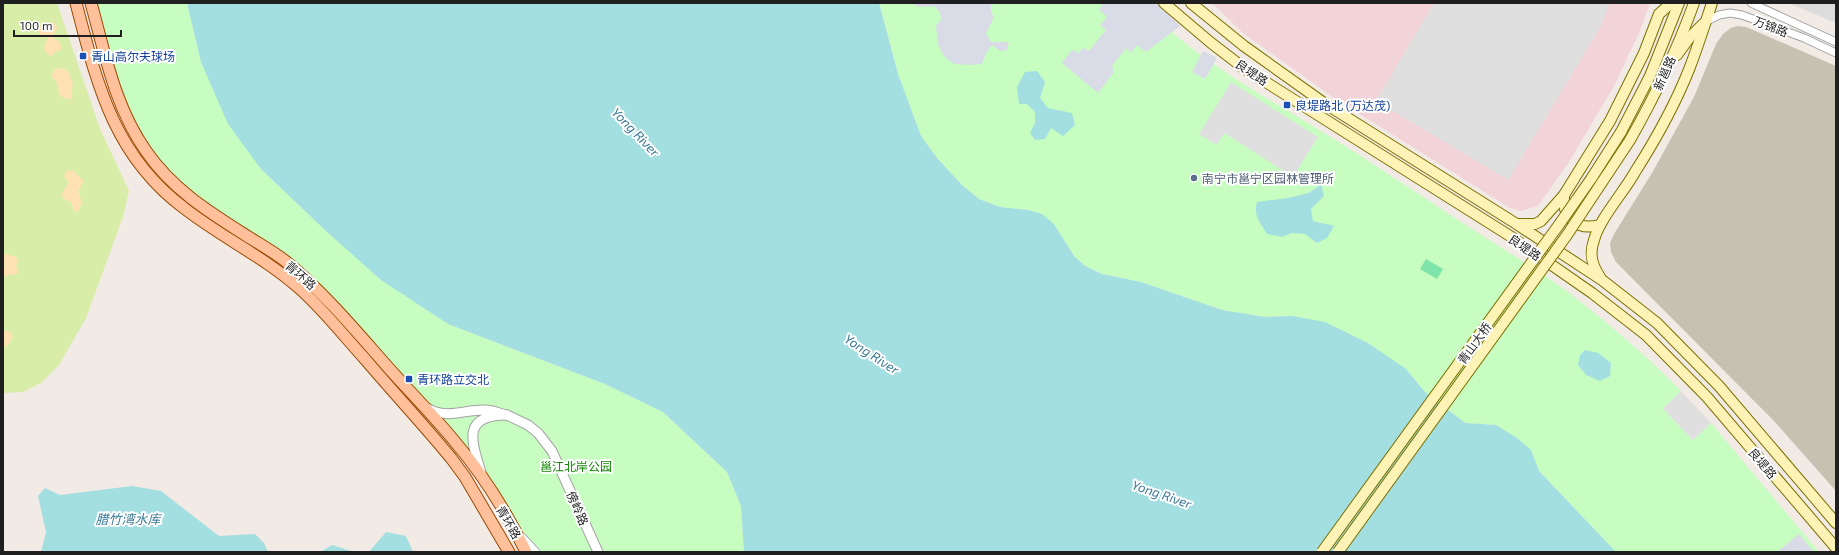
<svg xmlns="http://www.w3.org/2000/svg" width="1839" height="555" viewBox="0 0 1839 555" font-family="'Exo 2','Noto Sans SC',sans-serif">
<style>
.residential{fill:#dddcdc}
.commercial{fill:#f2d3d8}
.construction{fill:#c6c1b0}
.grass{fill:#d8eea8}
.sand{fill:#ffe1b4}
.park{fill:#c7fdc0}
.pitch{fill:#7ee4a9}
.parking{fill:#dfdfdf}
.plaza{fill:#d9dce6}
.water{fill:#a3dfe1}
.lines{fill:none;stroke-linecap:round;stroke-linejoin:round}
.minor-casing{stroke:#a3a3a3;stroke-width:9}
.tertiary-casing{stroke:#a3a3a3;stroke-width:11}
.secondary-casing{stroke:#7c7100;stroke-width:12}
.primary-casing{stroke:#9a4900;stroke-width:13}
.minor{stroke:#fff;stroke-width:7}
.tertiary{stroke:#fff;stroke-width:9}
.secondary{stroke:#fdf3b6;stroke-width:10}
.primary{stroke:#ffc09b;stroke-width:11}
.secondary-bridge-casing{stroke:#7c7100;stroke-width:12;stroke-linecap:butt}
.secondary-bridge{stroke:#fdf3b6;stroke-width:10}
.transit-dot{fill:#1a4fb4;stroke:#fff;stroke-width:1.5}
.service-dot{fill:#5c6f8a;stroke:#fff;stroke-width:1.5}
.labels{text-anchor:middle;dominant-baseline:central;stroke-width:4;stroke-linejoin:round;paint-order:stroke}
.street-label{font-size:12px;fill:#1f1f1f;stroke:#fff}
.transit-label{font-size:12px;fill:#164399;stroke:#fff;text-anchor:start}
.service-label{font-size:12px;fill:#4e5e75;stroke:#fff;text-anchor:start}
.park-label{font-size:12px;fill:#138604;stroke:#fff}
.water-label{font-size:13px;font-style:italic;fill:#3b7995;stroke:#fff}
</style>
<rect width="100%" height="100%" fill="#f1eae5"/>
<!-- residential -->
<polygon class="residential" points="1788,3 1836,3 1836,23"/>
<!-- commercial -->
<polygon class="commercial" points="1212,3 1650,3 1639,33 1614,86 1569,162 1538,206 1521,211 1510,208 1331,96 1243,33"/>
<!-- construction -->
<polygon class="construction" points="1738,26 1746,27 1836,66 1836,491 1775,422 1616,262 1611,252 1610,243 1614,234 1652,173 1694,97 1716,44 1723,34 1731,28"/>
<!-- grass -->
<polygon class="grass" points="3,3 57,3 100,129 129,191 123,217 86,318 59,365 41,383 23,392 3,393"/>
<!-- sand -->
<g class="sand">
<polygon points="51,22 55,23 57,28 52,38 59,41 62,47 61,50 56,51 52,56 47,54 44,48 48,37 40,35 38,31 40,26"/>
<polygon points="60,68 68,71 73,85 71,92 73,96 70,100 60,96 57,82 52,77 51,75 55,69"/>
<path d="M67 170 75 171 77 175 84 181 78 191 82 203 78 212 74 211 71 202C56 197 63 192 69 183L64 176Z"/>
<polygon points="5,254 16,257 18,261 16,265 18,268 17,273 13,275 10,274 5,277 3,277 3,267 5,265 3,262 3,255"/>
<polygon points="7,330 11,333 13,336 8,345 5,346 3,351 3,332"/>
</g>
<!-- park -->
<g class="park">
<polygon points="91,3 187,3 201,62 261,169 327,232 381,279 448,324 605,384 663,412 727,472 741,506 744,552 526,552 482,477 315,287 207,211 136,135"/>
<path d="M879 3H1141C1194 59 1264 96 1329 136 1373 163 1415 192 1458 220 1494 244 1533 266 1568 292 1608 323 1646 355 1681 391L1663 409 1693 440 1711 423 1819 552H1616L1539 471 1531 450 1496 425 1465 423 1424 391 1406 369 1292 316 1265 317 1222 310 1141 282 1102 274 1085 266 1074 256 1054 224 1028 210 1000 207 979 199 963 186 937 158 921 136 898 74Z"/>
</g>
<!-- pitch -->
<polygon class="pitch" points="1426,259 1443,269 1437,279 1420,269"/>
<!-- parking -->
<g class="parking">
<polygon points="1434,3 1610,3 1600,28 1508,180 1376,101"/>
<polygon points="1231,82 1318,137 1293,177 1224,133 1217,145 1199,134"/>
<polygon points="1681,391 1711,423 1693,440 1663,409"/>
</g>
<!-- plaza -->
<g class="plaza">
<polygon points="911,3 996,3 991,5 991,12 994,17 986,33 991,42 1009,42 1007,50 1000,51 992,45 986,53 982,64 970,65 954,64 944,56 938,45 936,26 941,20 940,13 934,6 919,7"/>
<polygon points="1103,3 1157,3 1180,26 1146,52 1137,45 1131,53 1126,48 1112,66 1114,72 1098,93 1062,63 1072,50 1078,53 1083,48 1089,51 1106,30 1100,25 1107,17 1099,10"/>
<polygon points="1203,51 1217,58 1205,79 1192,72"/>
<polygon points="1799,534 1814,552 1777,552"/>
</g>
<!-- water -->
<g class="water">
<polygon points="187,3 879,3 898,74 921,136 937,158 963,186 979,199 1000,207 1028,210 1042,214 1054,224 1074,256 1085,266 1102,274 1141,282 1222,310 1265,317 1292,316 1325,322 1368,343 1406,369 1424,391 1465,423 1496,425 1517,438 1531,450 1539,471 1616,552 744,552 741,506 727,472 663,412 605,384 448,324 381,280 327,232 261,169 228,124 201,62"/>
<polygon points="1037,71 1045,82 1040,98 1048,108 1072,113 1075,125 1063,136 1051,128 1045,139 1035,140 1030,133 1035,123 1035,112 1027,104 1019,104 1017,87 1025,72"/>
<path d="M1321 184 1324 196 1311 209 1313 221 1334 226 1327 238 1317 243 1305 234 1292 233 1282 237 1267 234C1260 223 1253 215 1257 202L1288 198 1309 193Z"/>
<polygon points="1585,350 1598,353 1611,363 1610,376 1600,381 1586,375 1578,365 1580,355"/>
<polygon points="132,486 161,491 219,536 255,534 264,543 268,552 41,552 46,532 38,496 45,488 60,495"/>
<polygon points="386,532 406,536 413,552 369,552"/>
<polygon points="332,545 354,552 320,552"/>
</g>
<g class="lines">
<defs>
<g id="minor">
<polyline points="1751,3 1836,42"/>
<polyline points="1705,22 1719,15 1730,13 1742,15 1804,38 1836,53"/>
<polyline points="522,537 536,552"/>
</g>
<g id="tertiary">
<path d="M427 408C447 420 465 409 486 410 493 410 500 414 507 415 462 415 471 440 481 472"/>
<polyline points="507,415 528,425 538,433 552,451 598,552"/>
</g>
<g id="secondary">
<polyline points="1164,3 1210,42 1245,69 1510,236 1592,293 1646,335 1707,397 1836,548"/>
<polyline points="1191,3 1244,46 1324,103 1515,223 1602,280 1657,323 1719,386 1836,523"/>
<polyline points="1677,55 1690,37 1703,24"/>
<polyline points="1621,132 1650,76 1679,3"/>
<path d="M1630 140C1655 96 1677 50 1694 3"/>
<path d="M1564 195C1562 218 1577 231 1600 225"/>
<polyline points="1518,224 1535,224 1541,221 1564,195 1610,121 1644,53 1659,14 1671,3"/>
<path d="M1600 277C1592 265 1589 254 1594 240 1600 218 1624 192 1635 172 1656 139 1676 103 1690 67 1698 46 1705 24 1712 3"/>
</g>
<g id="primary">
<path d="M76 3C97 83 113 155 184 208 221 237 264 257 299 288 323 309 343 335 365 359 393 392 423 424 451 458L465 477 509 552"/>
<path d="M91 3C105 54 115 107 146 151 172 189 209 212 247 236 261 245 276 253 289 264 325 294 355 330 386 365 409 391 434 416 456 443 484 476 507 513 526 552"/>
</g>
</defs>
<!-- minor casing -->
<use href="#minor" class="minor-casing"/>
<!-- tertiary casing -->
<use href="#tertiary" class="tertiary-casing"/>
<!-- secondary casing -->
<use href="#secondary" class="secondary-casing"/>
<!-- primary casing -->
<use href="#primary" class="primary-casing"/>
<!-- minor -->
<use href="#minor" class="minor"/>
<!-- tertiary -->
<use href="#tertiary" class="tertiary"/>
<!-- secondary -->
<use href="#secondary" class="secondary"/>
<!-- primary -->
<use href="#primary" class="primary"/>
<defs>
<g id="secondary-bridge">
<polyline points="1322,552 1558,226 1591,179 1621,132"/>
<polyline points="1338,552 1567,235 1630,140"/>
</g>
</defs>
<!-- secondary-bridge casing -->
<use href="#secondary-bridge" class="secondary-bridge-casing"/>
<!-- secondary-bridge -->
<use href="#secondary-bridge" class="secondary-bridge"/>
</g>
<!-- markers -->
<g class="transit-dot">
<rect x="79" y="52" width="8" height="8" rx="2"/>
<rect x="1283" y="101" width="8" height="8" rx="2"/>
<rect x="405" y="375" width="8" height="8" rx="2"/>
</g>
<circle class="service-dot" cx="1194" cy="178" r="4"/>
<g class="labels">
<!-- street labels -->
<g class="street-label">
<text transform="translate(1771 26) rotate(21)">万锦路</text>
<text transform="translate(1252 72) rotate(34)">良堤路</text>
<text transform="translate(1664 73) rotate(-66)">新邕路</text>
<text transform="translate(1525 247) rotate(34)">良堤路</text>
<text transform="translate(301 275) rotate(41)">青环路</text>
<text transform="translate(1474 343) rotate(-54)">青山大桥</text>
<text transform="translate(1763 463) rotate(50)">良堤路</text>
<text transform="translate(578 508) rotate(66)">傍岭路</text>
<text transform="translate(509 522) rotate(60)">青环路</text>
</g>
<!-- transit labels -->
<g class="transit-label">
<text x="91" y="56">青山高尔夫球场</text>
<text x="1295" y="105">良堤路北 (万达茂)</text>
<text x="417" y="379">青环路立交北</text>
</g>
<!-- service labels -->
<g class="service-label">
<text x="1202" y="178">南宁市邕宁区园林管理所</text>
</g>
<!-- park labels -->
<g class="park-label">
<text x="576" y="466">邕江北岸公园</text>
</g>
<!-- water labels -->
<g class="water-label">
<text transform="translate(636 132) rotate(46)">Yong River</text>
<text transform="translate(872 354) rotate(33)">Yong River</text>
<text transform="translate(1162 494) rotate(19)">Yong River</text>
<text x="128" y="519">腊竹湾水库</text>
</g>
</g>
<!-- border -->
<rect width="1839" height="555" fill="none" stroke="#1f1f1f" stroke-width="8"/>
<!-- scale -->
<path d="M14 30v6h107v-6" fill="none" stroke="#1f1f1f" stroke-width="2"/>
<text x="20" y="30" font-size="12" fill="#1f1f1f" stroke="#ffffff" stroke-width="3" paint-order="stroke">100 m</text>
</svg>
